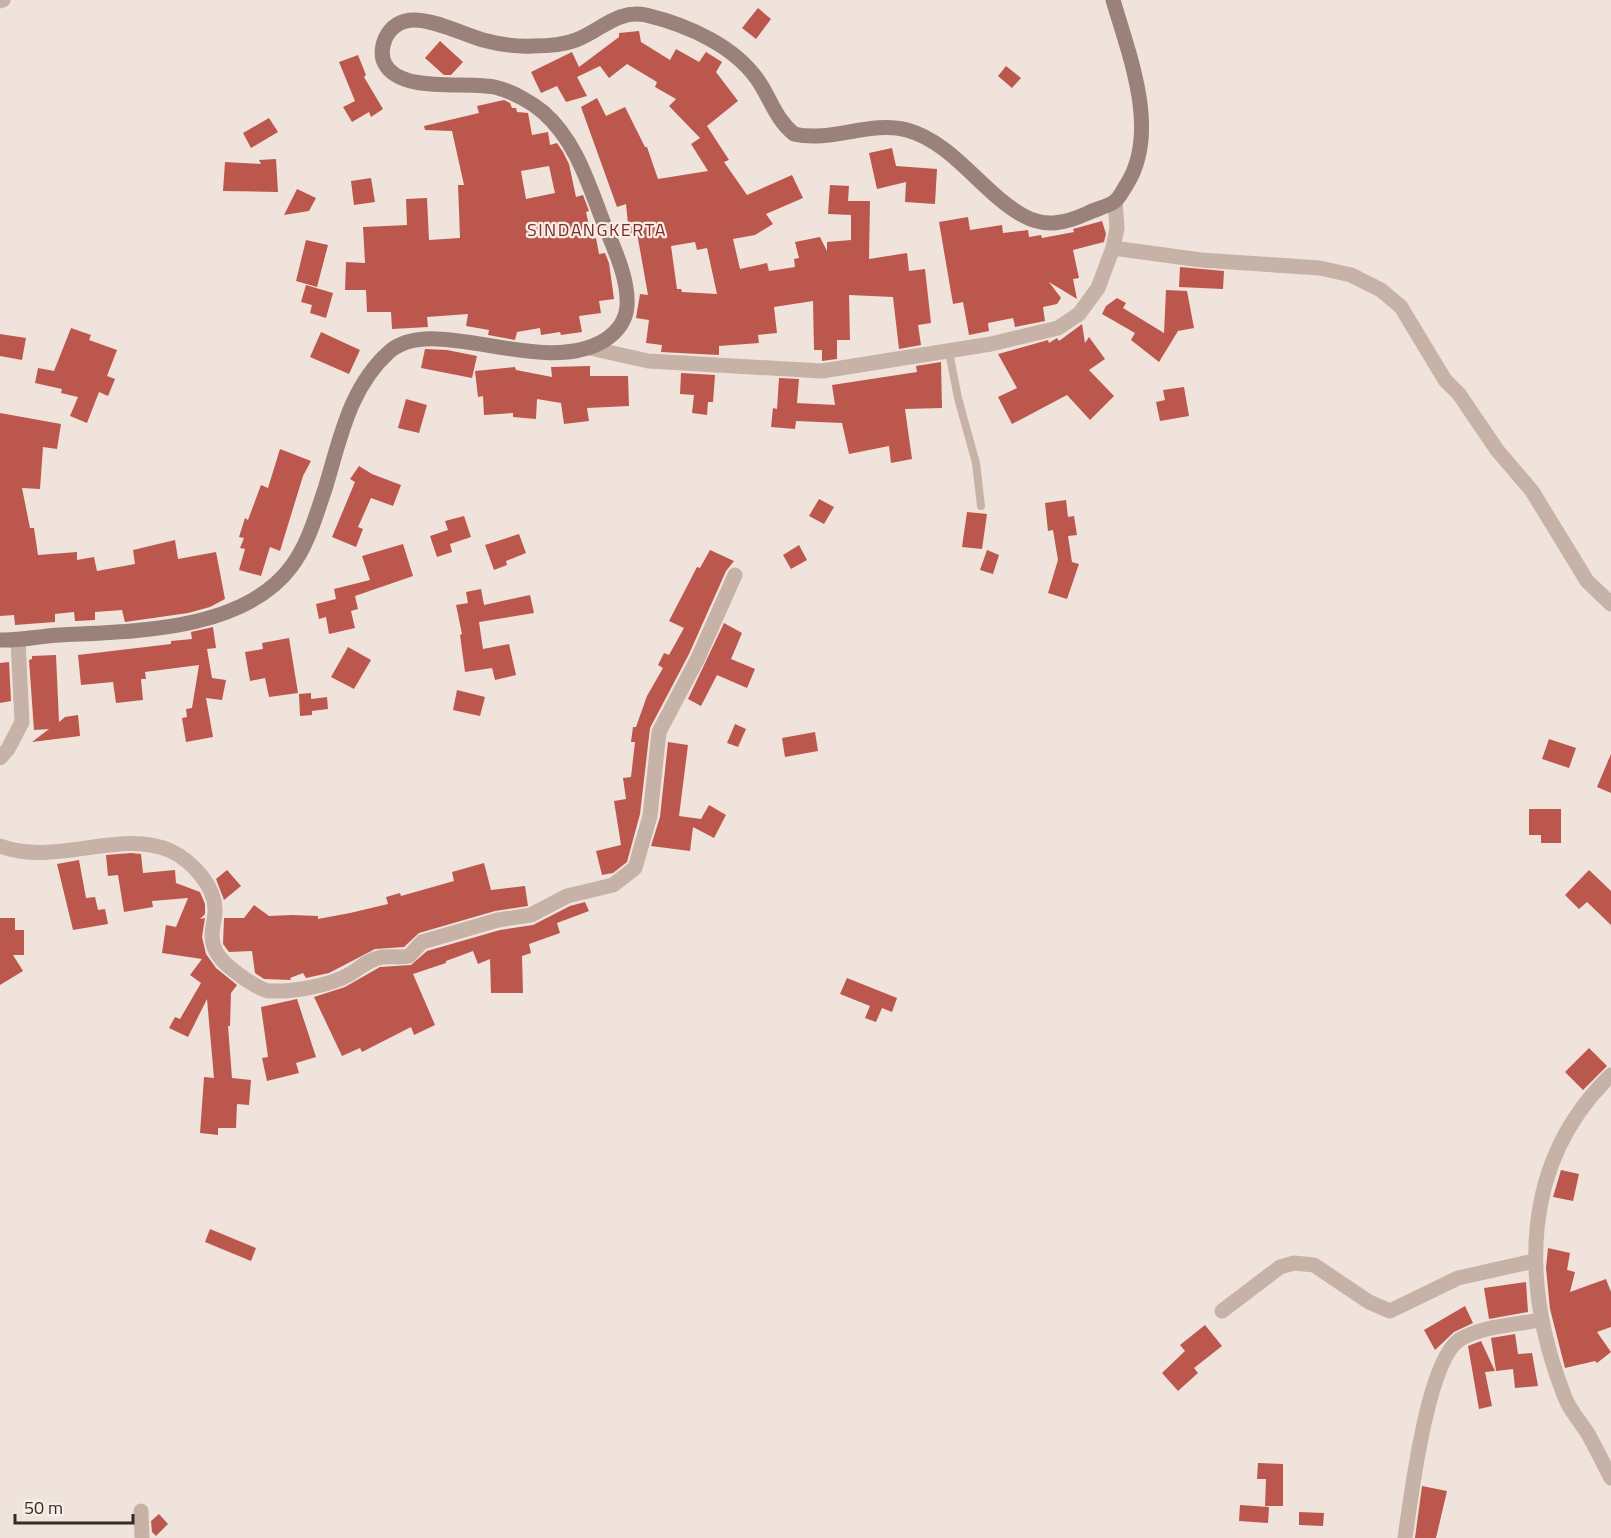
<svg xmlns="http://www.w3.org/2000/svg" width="1611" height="1538" viewBox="0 0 1611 1538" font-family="'Titillium Web',sans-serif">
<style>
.building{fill:#bc574d;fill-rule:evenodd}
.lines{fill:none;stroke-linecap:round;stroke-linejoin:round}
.service{stroke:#c7b2a8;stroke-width:8}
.minor{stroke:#c7b2a8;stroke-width:15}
.secondary{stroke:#9a817a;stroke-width:15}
.labels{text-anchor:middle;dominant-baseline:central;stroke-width:4.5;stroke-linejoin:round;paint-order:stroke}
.quarter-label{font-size:18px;letter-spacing:1.5px;fill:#7d2f28;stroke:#f8eee7}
</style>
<rect width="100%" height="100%" fill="#f0e3db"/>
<!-- building -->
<g class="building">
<polygon points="758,8 771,19 756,39 742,28"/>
<path d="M639 31 641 42 670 60 676 49 699 62 706 52 722 62 716 72 738 101 707 126 729 160 724 162 747 195 792 175 803 198 766 214 773 224 755 235 733 239 740 269 767 263 769 271 795 267 794 259 799 258 795 242 820 237 827 251V242L851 240V215L828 214 830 185 849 186 848 201H870L869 259 907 253 909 271 925 269 931 323 918 325 921 345 899 349 893 297 849 295 850 340H837V359L822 361V350H814L813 301 774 307 777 333 758 335 759 343 719 346V355L661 352 662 345 646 343 649 320 636 318 640 294 648 295 637 233 629 234 626 204 617 207 581 107 597 98 606 116 625 107 645 147H647L658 179 708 171 691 144 700 138 669 106 676 99 655 87 657 82 627 64 609 78 600 66 577 77 587 96 566 102 557 86 541 93 531 72 572 52 579 67 619 37V33ZM695 242 697 250 707 248 717 294 682 292 681 289H677L671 246Z"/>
<polygon points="440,41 463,62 451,75 444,75 425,58"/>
<polygon points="358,55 366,75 364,77 383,109 371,117 369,112 352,122 343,107 355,101 339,62"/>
<polygon points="1006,66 1021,78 1012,88 998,76"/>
<path d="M504 100 510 103 512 108H516L517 112 528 113 532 135 548 132 550 145 557 143 563 152 569 164 576 197 583 195 589 211 586 212 592 239 596 238 599 254 605 253 609 263 614 299 599 301 601 313 579 316 582 332 561 335 560 332 541 335 540 328 517 332 515 340 488 335 489 330 466 326 468 314 427 317 428 327 392 329 391 312H367L366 290H345L346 262 365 263 363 227 407 225 406 199 427 198 429 240 460 238 458 185H464L452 131 425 130 424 126 479 113 477 106ZM549 166 555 193 526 199 521 171Z"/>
<polygon points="269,118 278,132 251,148 243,133"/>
<polygon points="892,148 896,166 937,169 935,204 905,202 906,182 877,189 869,153"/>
<polygon points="276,159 278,192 223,191 225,162 261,164 259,160"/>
<polygon points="371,178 375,202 354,205 351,181"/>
<polygon points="297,189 316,198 309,211 284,215"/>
<polygon points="968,217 970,230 1002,225 1003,233 1028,230 1029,237 1041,235 1042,238 1074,232 1073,229 1102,221 1106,234 1104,242 1073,250 1079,278 1073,279 1077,299 1049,282 1061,298 1057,304 1043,307 1045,321 1015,327 1013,318 988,323 989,331 969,335 963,302 953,304 939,222"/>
<polygon points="306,240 328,245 317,287 296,281"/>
<polygon points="1180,267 1224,271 1223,289 1179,287"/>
<polygon points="306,285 333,293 326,318 310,313 312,305 301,302"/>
<polygon points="1166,290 1187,291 1194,328 1178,331 1159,362 1131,340 1135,333 1102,314 1106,306 1117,298 1126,303 1123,308 1164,333"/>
<polygon points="1082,324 1085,343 1089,337 1105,359 1089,370 1114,396 1090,420 1067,395 1012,424 998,397 1017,388 998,354 1048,340 1049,343 1057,338 1059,341"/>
<polygon points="71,328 91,335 89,340 117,350 107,376 115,379 108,396 99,392 87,423 70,416 78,397 61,393 62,389 35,383 38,368 54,371"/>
<polygon points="321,332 360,350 349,374 310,357"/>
<polygon points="0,334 26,338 22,360 0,356"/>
<polygon points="425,349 447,350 477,356 472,378 421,368"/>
<polygon points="941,362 942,408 905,409 912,459 891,463 889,446 849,454 842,423 796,421 795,429 771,427 773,408 777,409 779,378 799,379 797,403 835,405 832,385 917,372 916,366"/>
<polygon points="590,366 590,376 628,376 629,406 587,408 589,421 564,424 561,403 537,399 536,419 513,417 513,413 484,415 483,396 478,397 475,371 515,367 516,370 552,377 551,367"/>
<polygon points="681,373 715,375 713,402 708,402 707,415 692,413 694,395 680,394"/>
<polygon points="1184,387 1189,416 1160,421 1156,402 1165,400 1163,390"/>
<polygon points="406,399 427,405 419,433 398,428"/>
<polygon points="0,413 61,424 57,449 43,447 40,489 22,488 30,528 34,528 38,555 77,552 77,560 94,557 97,571 135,564 133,550 175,540 178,559 216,552 225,599 210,607 188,613 125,622 122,610 95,612 95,620 77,621 75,621 74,612 55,614 55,622 15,625 14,615 0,616"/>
<polygon points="280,449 311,461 303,476 280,551 270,547 261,576 239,570 245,549 240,548 244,538 239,537 245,518 248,520 261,485 268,488"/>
<polygon points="359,466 372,474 401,485 393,506 371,498 358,527 363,529 356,547 332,537 355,482 350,479"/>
<polygon points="819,499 834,507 824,524 809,516"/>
<polygon points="1066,500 1068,517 1074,516 1077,535 1068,536 1072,562 1079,564 1067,599 1048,593 1058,560 1053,530 1048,531 1045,503"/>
<polygon points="967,512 987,514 982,549 962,547"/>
<polygon points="464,516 471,537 450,544 452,552 437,557 430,536 448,530 445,521"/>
<polygon points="519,534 526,553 506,561 507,565 494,570 485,545"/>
<polygon points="403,544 413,576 355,596 358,609 351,611 355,628 329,634 326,617 319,619 316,604 336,599 334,589 370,580 362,556"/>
<polygon points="799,545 807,560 791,569 783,555"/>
<polygon points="710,550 734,561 726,571 689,654 650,728 640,814 627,862 613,873 602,875 596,851 621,845 614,801 626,799 623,778 631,777 635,742 631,742 633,727 636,727 647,696 663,668 658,665 664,653 669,655 684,628 669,621 697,567 700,568"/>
<polygon points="987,550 999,555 993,574 980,570"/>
<polygon points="481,589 484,605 530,595 534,613 479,622 483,649 509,644 516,675 495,680 492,668 465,672 460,635 462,634 456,605 468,603 466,592"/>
<polygon points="724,623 742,633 731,659 755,669 747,688 717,675 701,706 688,699"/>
<polygon points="213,627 216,648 207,649 212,678 226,680 222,700 206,698 213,737 186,742 182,718 187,717 186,709 192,708 199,665 145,672 146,679 141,679 143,700 116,703 113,682 81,685 78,655 171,644 171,641 192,639 191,632"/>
<polygon points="289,638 298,693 269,697 265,678 250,681 245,652 263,649 262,643"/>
<polygon points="348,647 371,660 354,689 331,677"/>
<polygon points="56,655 59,722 65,717 78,715 80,736 32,742 49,729 34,730 29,660 32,659 32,656"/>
<polygon points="9,662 11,701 0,703 0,663"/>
<polygon points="457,690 485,697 480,716 453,710"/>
<polygon points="311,693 311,699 327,697 328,709 312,711 312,715 300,716 299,694"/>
<polygon points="735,724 746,729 738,747 727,743"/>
<polygon points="815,732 818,751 785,757 782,738"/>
<polygon points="1549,739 1576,748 1569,768 1542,759"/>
<polygon points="668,742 688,745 679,816 701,819 709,805 726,815 714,838 693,827 690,851 651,846 660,817"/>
<polygon points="1611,754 1611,793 1597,787"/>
<polygon points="1529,809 1561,809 1561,843 1541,843 1541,835 1529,835"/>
<polygon points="131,853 141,854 143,873 175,870 176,883 200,892 205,904 205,914 200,919 205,918 202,937 206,954 216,968 237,985 231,993 230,1026 228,1026 232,1078 251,1080 249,1105 237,1104 236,1128 218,1128 218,1135 200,1133 204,1077 214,1078 207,999 188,1037 169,1028 175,1017 180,1019 201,983 190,975 202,959 162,953 166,925 176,927 188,898 152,901 153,907 124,912 118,875 108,876 106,855"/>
<polygon points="79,860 86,898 95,897 98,910 105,909 108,924 73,930 57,864"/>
<polygon points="484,863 491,890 525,886 528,906 495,911 419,933 404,947 375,949 329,973 306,978 303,973 290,978 291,980 264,979 255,973 252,951 229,952 223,944 224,918 244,918 254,905 269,916 292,915 318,916 318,919 350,913 388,904 386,897 400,893 401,896 454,881 452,872"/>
<polygon points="227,870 241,886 224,900 216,879"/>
<polygon points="1589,870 1611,891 1611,925 1587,902 1579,909 1565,895"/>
<polygon points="585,902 589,911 557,923 560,933 529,944 531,953 522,956 523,993 491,993 490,959 478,964 473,951 446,961 446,963 413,974 435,1025 414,1035 411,1027 362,1052 360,1048 342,1056 314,997 345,987 380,967 411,965 427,951 500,930 533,925 570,906"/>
<polygon points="0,918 15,918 15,930 24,930 24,955 13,955 23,971 0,985"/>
<polygon points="847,978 897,998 892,1012 882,1008 876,1022 865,1018 870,1006 840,994"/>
<polygon points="297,999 316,1057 296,1063 299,1073 267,1081 262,1058 268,1057 261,1007"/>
<polygon points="1589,1048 1607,1066 1583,1090 1565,1072"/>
<polygon points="1561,1170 1579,1174 1573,1201 1553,1197"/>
<polygon points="210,1229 256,1248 251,1261 205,1242"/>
<polygon points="1548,1248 1570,1253 1567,1270 1575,1272 1570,1292 1606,1279 1611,1292 1611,1327 1597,1332 1611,1352 1597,1363 1595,1361 1565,1368 1550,1309 1546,1268"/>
<polygon points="1526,1282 1528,1312 1489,1319 1484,1288"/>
<polygon points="1465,1306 1473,1323 1454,1332 1435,1350 1424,1330"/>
<polygon points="1205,1325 1222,1346 1194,1368 1198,1373 1178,1391 1162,1373 1185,1351 1180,1345"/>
<polygon points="1515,1334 1518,1354 1532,1353 1538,1386 1515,1388 1513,1369 1496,1371 1491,1338"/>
<polygon points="1481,1341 1495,1371 1485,1372 1492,1406 1479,1409 1468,1346"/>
<polygon points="1258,1463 1283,1464 1283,1506 1265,1506 1266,1479 1257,1479"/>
<polygon points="1422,1486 1447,1491 1436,1538 1415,1538"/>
<polygon points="1240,1505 1269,1507 1268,1523 1239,1521"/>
<polygon points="1299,1512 1324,1513 1323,1526 1299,1525"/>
<polygon points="159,1514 168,1524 156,1536 152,1532 151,1521"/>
</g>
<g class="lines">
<!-- service -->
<polyline class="service" points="949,352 958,398 976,463 981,506"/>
<!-- minor -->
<g class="minor">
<polyline points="0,1 3,0"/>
<polyline points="1115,201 1117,228 1113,248 1201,260 1320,268 1351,275 1381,290 1401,307 1445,380 1459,394 1497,450 1532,491 1587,581 1611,604"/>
<polyline points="590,348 648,361 822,371 991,344 1058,328 1079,314 1098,288 1113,248"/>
<polyline points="0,758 8,749 22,722 18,640"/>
<path d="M0 846C57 867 120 828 171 851 192 861 216 887 215 911 215 924 209 933 214 947 219 961 233 970 245 979 252 983 261 990 269 991 293 992 329 986 350 974 360 968 369 959 382 957 391 956 400 958 409 956L422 942 498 920 531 915 567 896 613 885 635 868 650 816 659 732 698 658 735 575"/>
<path d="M1611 1075C1520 1163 1521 1284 1564 1395 1569 1410 1580 1421 1588 1434 1596 1448 1603 1463 1611 1478"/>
<polyline points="1222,1311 1280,1267 1294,1263 1314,1265 1369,1302 1390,1311 1458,1278 1534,1261"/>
<polyline points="141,1511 142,1538"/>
<path d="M1405 1538C1411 1497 1427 1362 1459 1340 1481 1326 1515 1325 1540 1320"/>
</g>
<!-- secondary -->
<path class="secondary" d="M0 640C20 641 39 636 60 635 132 631 242 632 291 567 308 545 316 515 325 489 340 440 349 388 389 352 433 312 542 379 605 340 617 332 626 321 627 306 629 276 611 243 601 216 587 179 574 139 543 112 531 102 513 92 498 88 470 80 402 95 385 64 381 57 382 47 385 39 403 0 453 32 483 40 498 44 517 47 533 46 547 46 563 45 576 40 600 31 618 9 646 15 688 25 738 47 761 85 772 103 777 120 794 134 831 143 870 120 907 130 954 143 982 193 1024 216 1046 228 1066 223 1088 213 1096 209 1106 207 1114 202 1119 199 1123 190 1127 184 1160 131 1129 55 1113 0"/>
</g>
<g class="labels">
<!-- quarter labels -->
<g class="quarter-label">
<text x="597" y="229">SINDANGKERTA</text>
</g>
</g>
<!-- scale -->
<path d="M15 1514v9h118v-9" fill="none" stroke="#342a28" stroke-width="3"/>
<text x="24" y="1514" font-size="18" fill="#342a28" stroke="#f8eee7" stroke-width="4.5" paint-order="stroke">50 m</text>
</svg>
